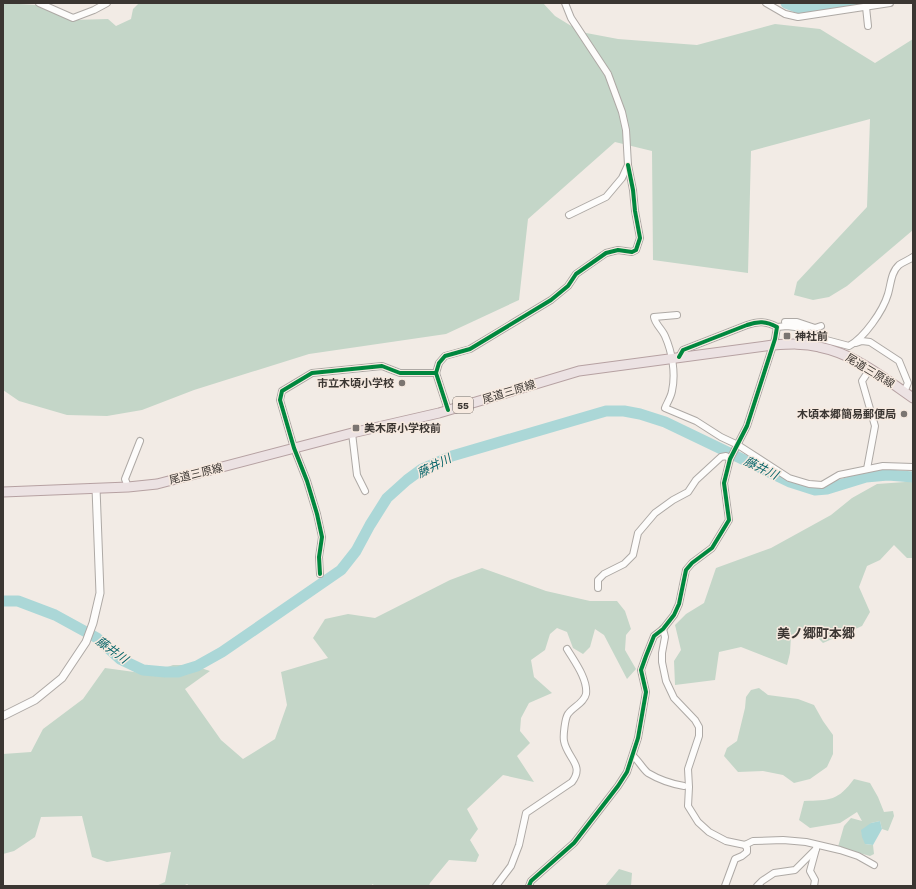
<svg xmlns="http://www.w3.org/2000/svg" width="916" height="889" viewBox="0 0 916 889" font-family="'Work Sans','Noto Sans JP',sans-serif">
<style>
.green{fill:#c4d6c8}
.water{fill:#abd7d7}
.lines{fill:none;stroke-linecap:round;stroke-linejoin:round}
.river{stroke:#abd7d7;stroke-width:11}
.minor-casing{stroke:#aea9a5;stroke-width:8}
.tertiary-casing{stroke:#aea9a5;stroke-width:9}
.primary-casing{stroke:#b6a1a2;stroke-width:11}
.minor{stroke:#fdfcfb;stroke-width:6}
.tertiary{stroke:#fdfcfb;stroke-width:7}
.primary{stroke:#ece2e3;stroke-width:9}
.cycleway-casing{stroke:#f7eae0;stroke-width:6}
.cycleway{stroke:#00873e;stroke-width:4}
.poi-dot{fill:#7b7571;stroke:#f7eae0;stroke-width:1.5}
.labels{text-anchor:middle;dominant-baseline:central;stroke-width:3;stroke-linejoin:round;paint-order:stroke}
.shield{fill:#f7eae0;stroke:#736c66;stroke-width:1}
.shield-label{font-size:10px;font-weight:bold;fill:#3b3632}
.poi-label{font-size:11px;font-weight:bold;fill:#3b3632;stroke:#f7eae0;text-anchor:start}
.street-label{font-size:11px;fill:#3b3632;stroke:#f7eae0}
.water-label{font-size:12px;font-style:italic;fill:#056469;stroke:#f7eae0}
.quarter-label{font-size:13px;font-weight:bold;fill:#3b3632;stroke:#f7eae0}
</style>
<rect width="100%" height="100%" fill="#f2ebe5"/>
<!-- green -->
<g class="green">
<polygon points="3,3 36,5 71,20 108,19 116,26 131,19 133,9 139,3 543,3 555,16 581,32 618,39 697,45 775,24 820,29 875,63 913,39 913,230 847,286 829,297 813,300 794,295 797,282 867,207 870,119 751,151 748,273 653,260 652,151 615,142 528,219 519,300 446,334 309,354 194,390 142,410 107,416 67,415 19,401 3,390"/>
<polygon points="905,482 913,482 913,558 907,558 894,545 880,560 867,566 859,587 870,612 862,626 823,643 808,628 791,635 790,653 787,665 741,647 719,652 715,680 675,685 674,661 681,650 675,625 686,614 704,603 716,568 771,548 831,515 852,498 877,484"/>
<polygon points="482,568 546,591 590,601 617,601 625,611 631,629 626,635 625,650 636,669 627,679 604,635 595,629 590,647 583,654 573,648 567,632 557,628 550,634 545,650 531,660 534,677 552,693 529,703 521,718 520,731 530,743 517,756 534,782 503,775 467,809 478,829 470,840 479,855 476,862 449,860 430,883 429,886 374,886 373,884 370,886 190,886 187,884 183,886 156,886 165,882 171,852 107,862 92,857 82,816 41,817 35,837 14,851 3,854 3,754 31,752 43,729 83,699 105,668 149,674 173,665 192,665 210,671 185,689 221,740 243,759 275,739 287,705 281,672 328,658 313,638 325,619 348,614 375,618 450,580"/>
<polygon points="759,688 768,695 798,699 814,705 823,721 833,735 833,754 827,767 810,779 794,783 783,775 763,771 738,772 724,756 727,748 737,741 745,708 746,697 751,690"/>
<path d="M854 779 870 783 878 797 884 812 893 811 894 816 888 831 882 829 880 821 871 823 865 844 873 845 874 854 870 856 838 847 844 826 851 818 862 821 857 812 840 823 810 828 799 820 804 801C830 800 838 801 854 779Z"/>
<polygon points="619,869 632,873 631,886 605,886"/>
</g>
<!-- water -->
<polygon class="water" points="880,821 882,829 873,845 865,844 862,837 861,830 871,823"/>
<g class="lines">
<!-- river -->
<g class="river">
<polyline points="786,3 799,8 861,3"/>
<polyline points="3,601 18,601 55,615 97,638 120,659 143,670 165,672 178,672 184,670 197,666 222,652 341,570 356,551 370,525 387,498 407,480 422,469 452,456 606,411 624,411 640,414 665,422 790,482 815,490 827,489 866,477 888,475 913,477"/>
</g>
<defs>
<g id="minor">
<polyline points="39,3 73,18 94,10 107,3"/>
<polyline points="565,3 571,18 608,74 622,112 626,130 628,165 622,178 606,197 569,215"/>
<polyline points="766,3 785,14 798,17 890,3"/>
<polyline points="866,7 868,26"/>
<path d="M677 315 654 317C655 324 662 329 665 336 672 352 676 373 672 391 671 397 667 403 665 408L696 421 721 437 738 445 789 478 809 484 822 485 839 475 883 466 913 467"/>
<polyline points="785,322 797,322 815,328 821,326"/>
<path d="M777 327 787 326 803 328 815 337 849 346C864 338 883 311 888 294 891 284 891 272 899 265 903 262 909 260 913 257"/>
<polyline points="856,343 862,341 870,342 899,361 908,383 904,392"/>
<polyline points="436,373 439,363 445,356 470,349 551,300 568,286 576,274 606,253 618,250 632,252 636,250 640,238 635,211 633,190 628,165"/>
<polyline points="352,433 357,475 365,491"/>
<polyline points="867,469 875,426 862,381 870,369"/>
<polyline points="128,487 125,479 140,441"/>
<polyline points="320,574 319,557 322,537 317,514 307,481 294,448 280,400 282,391 312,373 382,366 400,373 436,373 448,410"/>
<polyline points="598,588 598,580 604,574 624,564 633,555 638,533 655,513 673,500 688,492 696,480 721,457 726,456 730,459"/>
<polyline points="663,629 665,637 662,653 662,662 666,681 674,698 695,720 699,727 699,736 688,769 689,787 688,806 698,822 709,832 726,841 745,845 753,841 783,840 806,842 840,850 858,856 874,865"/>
<path d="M633 756C639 761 642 768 648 773 658 779 672 784 684 786"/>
<path d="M496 886 511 866 519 845 526 813 572 782C585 765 567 758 564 741 563 736 565 718 568 714 573 707 584 703 586 694 588 679 574 661 567 649"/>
<path d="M529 886 531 881 574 843 618 786 627 772 638 738 646 692 641 670 646 656 654 636 663 629 674 615 679 604 686 570 692 563 712 548 729 520 724 483 730 459 747 426 775 339 777 327C766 321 758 321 747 325L683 350 679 357"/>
<polyline points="725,886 735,859 742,856 747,852 747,848 745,845"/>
<polyline points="757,886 762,881 774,873 795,870 816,849 817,845"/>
<polyline points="814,886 815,880 810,871 816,849"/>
</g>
<polyline id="tertiary" points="3,716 35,700 62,678 86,642 93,623 100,593 96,488"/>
<path id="primary" d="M3 492 128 487 157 484 352 433 439 413 579 371 773 345C789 344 804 343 819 347 855 354 884 378 913 398"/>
</defs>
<!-- minor casing -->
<use href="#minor" class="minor-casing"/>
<!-- tertiary casing -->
<use href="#tertiary" class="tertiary-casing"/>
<!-- primary casing -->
<use href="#primary" class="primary-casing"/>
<!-- minor -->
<use href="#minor" class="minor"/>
<!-- tertiary -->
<use href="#tertiary" class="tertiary"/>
<!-- primary -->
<use href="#primary" class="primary"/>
<defs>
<g id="cycleway">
<polyline points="436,373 439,363 445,356 470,349 551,300 568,286 576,274 606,253 618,250 632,252 636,250 640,238 635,211 633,190 628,165"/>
<polyline points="320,574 319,557 322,537 317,514 307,481 294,448 280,400 282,391 312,373 382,366 400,373 436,373 448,410"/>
<path d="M529 886 531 881 574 843 618 786 627 772 638 738 646 692 641 670 646 656 654 636 663 629 674 615 679 604 686 570 692 563 712 548 729 520 724 483 730 459 747 426 775 339 777 327C766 321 758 321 747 325L683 350 679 357"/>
</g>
</defs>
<!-- cycleway casing -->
<use href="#cycleway" class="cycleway-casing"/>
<!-- cycleway -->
<use href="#cycleway" class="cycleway"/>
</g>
<!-- markers -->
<g class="poi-dot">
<rect x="783" y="332" width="8" height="8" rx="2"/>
<circle cx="402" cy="383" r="4"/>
<circle cx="904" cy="414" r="4"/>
<rect x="352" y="424" width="8" height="8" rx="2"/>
</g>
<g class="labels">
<!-- shield labels -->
<rect class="shield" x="453" y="397" width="20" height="16" rx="3"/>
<g class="shield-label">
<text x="463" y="405">55</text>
</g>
<!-- poi labels -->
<g class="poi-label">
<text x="795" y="336">神社前</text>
<text x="394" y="383" text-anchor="end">市立木頃小学校</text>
<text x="896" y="414" text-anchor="end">木頃本郷簡易郵便局</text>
<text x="364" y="428">美木原小学校前</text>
</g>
<!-- street labels -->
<g class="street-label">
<text transform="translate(870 371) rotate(31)">尾道三原線</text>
<text transform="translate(509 392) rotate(-17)">尾道三原線</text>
<text transform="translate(196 474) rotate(-14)">尾道三原線</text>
</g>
<!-- water labels -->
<g class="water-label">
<text transform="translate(434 466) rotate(-27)">藤井川</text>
<text transform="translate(761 468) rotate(26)">藤井川</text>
<text transform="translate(112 650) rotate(36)">藤井川</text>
</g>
<!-- quarter labels -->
<g class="quarter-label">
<text x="816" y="633">美ノ郷町本郷</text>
</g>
</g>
<!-- border -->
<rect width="916" height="889" fill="none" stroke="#3b3632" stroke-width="8"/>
</svg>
